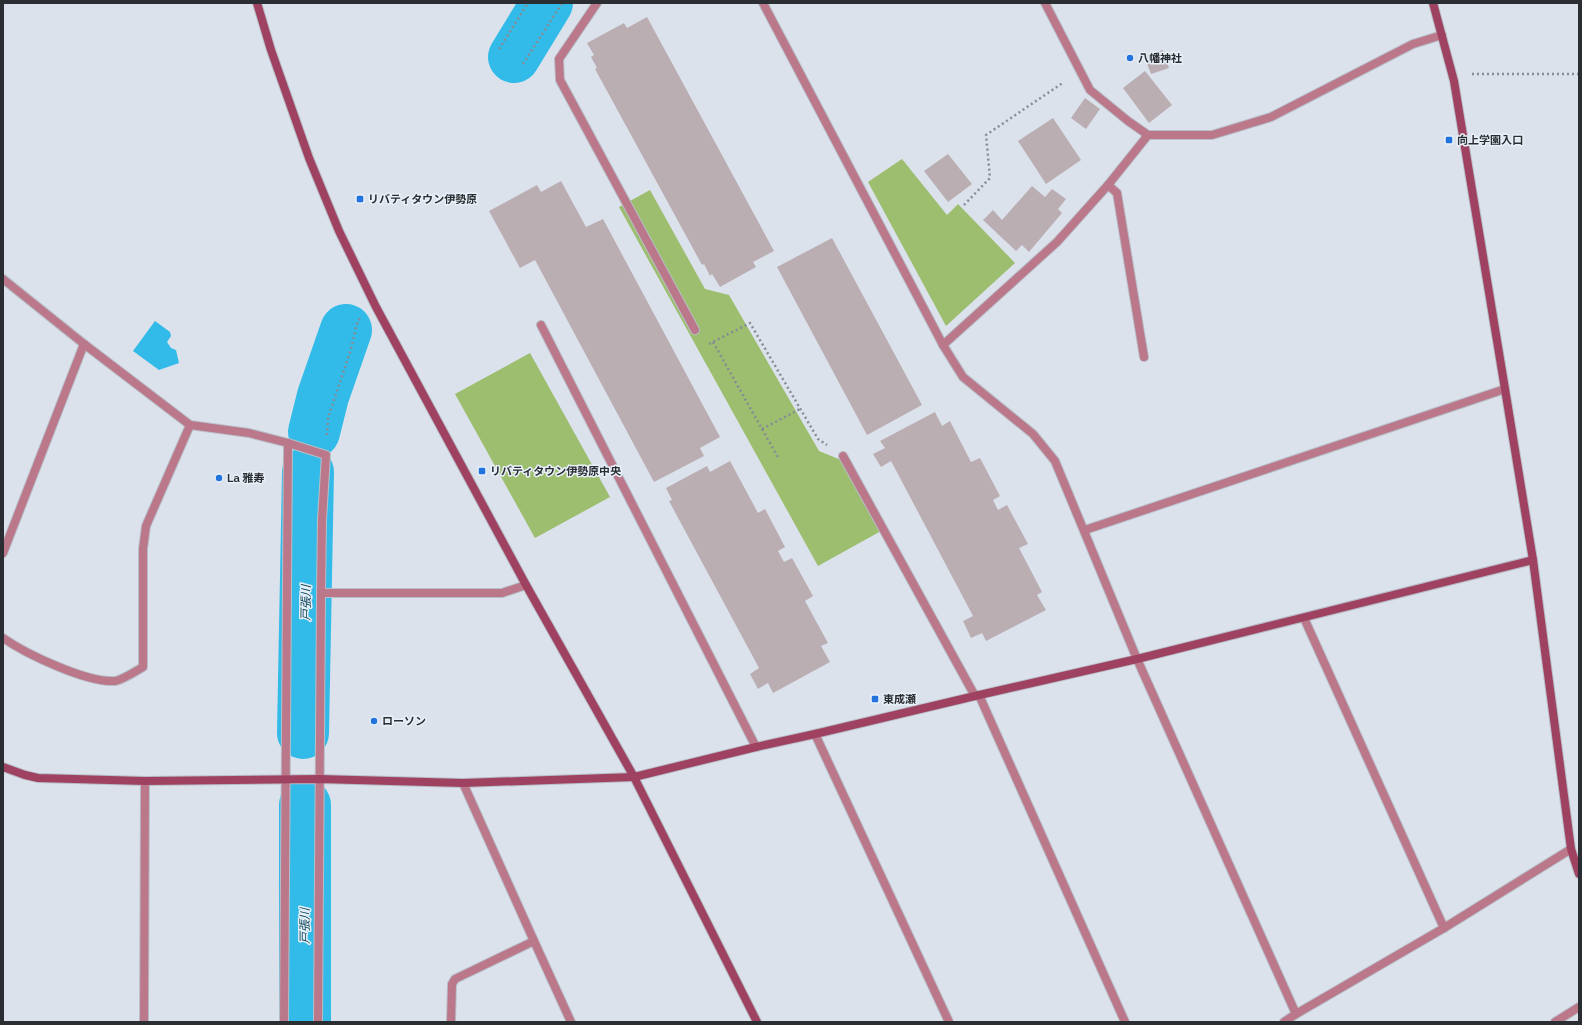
<svg xmlns="http://www.w3.org/2000/svg" width="1582" height="1025" viewBox="0 0 1582 1025" font-family="Raleway,'Noto Sans JP',sans-serif">
<style>
.green{fill:#9cbe6e}
.water{fill:#32bbe8}
.lines{fill:none;stroke-linecap:round;stroke-linejoin:round}
.river{stroke:#32bbe8;stroke-width:52}
.building{fill:#bbaeb3}
.lane-casing{stroke:#b8bec7;stroke-width:10}
.street-casing{stroke:#b8bec7;stroke-width:10}
.secondary-casing{stroke:#b8bec7;stroke-width:10}
.path{stroke:#878c94;stroke-width:2.5;stroke-dasharray:2 3;stroke-linecap:butt}
.lane{stroke:#ba788a;stroke-width:8}
.street{stroke:#ba788a;stroke-width:8}
.secondary{stroke:#9f4261;stroke-width:8}
.poi-dot{fill:#2373de;stroke:#e8f0f9;stroke-width:1.5}
.labels{text-anchor:middle;dominant-baseline:central;stroke-width:3;stroke-linejoin:round;paint-order:stroke}
.poi-label{font-size:11px;font-weight:bold;fill:#2a2d31;stroke:#e8f0f9;text-anchor:start}
.water-label{font-size:12px;font-style:italic;fill:#0f475a;stroke:#e8f0f9}
</style>
<rect width="100%" height="100%" fill="#dbe2ec"/>
<!-- green -->
<g class="green">
<polygon points="902,159 947,215 958,204 1015,263 946,326 868,182"/>
<polygon points="650,190 705,289 729,295 819,451 841,460 881,531 818,566 619,207"/>
<polygon points="530,353 610,497 535,538 455,394"/>
</g>
<!-- water -->
<polygon class="water" points="155,321 170,332 171,336 167,342 171,348 176,350 179,363 159,370 133,351"/>
<g class="lines">
<!-- river -->
<g class="river">
<polyline points="514,57 547,3"/>
<polyline points="314,432 323,396 346,330"/>
<polyline points="303,733 308,472"/>
<polyline points="305,805 305,1022"/>
</g>
</g>
<!-- building -->
<g class="building">
<polygon points="647,17 774,251 753,262 756,267 720,287 712,274 710,276 704,264 702,265 595,69 597,68 591,57 594,55 587,43 624,23 627,28"/>
<polygon points="1163,50 1169,68 1151,74 1144,56"/>
<polygon points="1145,71 1172,105 1149,123 1123,88"/>
<polygon points="1085,98 1100,109 1086,129 1071,118"/>
<polygon points="1053,118 1081,160 1046,184 1018,141"/>
<polygon points="948,154 972,184 948,202 924,171"/>
<polygon points="561,181 586,227 603,219 720,437 700,448 704,456 654,482 535,260 520,268 489,211 537,185 541,192"/>
<polygon points="1032,186 1045,197 1052,189 1066,199 1058,209 1062,213 1029,252 1022,245 1016,251 983,220 993,210 1002,220"/>
<polygon points="832,238 922,405 867,435 777,267"/>
<polygon points="935,412 942,426 950,421 971,462 980,458 1000,496 993,500 998,510 1007,505 1028,544 1019,548 1042,592 1037,595 1046,610 986,641 982,633 971,638 963,621 973,616 891,461 881,467 873,454 885,448 880,441"/>
<polygon points="730,461 758,513 765,509 785,547 778,551 784,562 792,558 813,596 805,601 828,643 821,646 830,662 773,693 768,683 758,689 750,674 759,668 669,501 672,500 666,488 707,466 710,472"/>
</g>
<g class="lines">
<defs>
<g id="lane">
<polyline points="597,3 559,59 560,80 695,330"/>
<polyline points="541,325 756,747"/>
<polyline points="843,456 975,696"/>
</g>
<g id="street">
<polyline points="763,3 943,345 963,377 1033,434 1055,461 1137,659 1296,1014 1284,1022"/>
<polyline points="1045,3 1090,90 1128,121 1148,135 1212,135 1271,117 1413,44 1442,35"/>
<polyline points="1108,185 1117,193 1144,357"/>
<polyline points="3,279 84,344 190,425 249,433 288,443 326,455 322,520 321,593 318,1022"/>
<polyline points="943,345 1057,242 1108,185 1148,135"/>
<polyline points="1085,530 1505,389"/>
<polyline points="3,553 84,344"/>
<polyline points="321,593 502,593 526,585"/>
<polyline points="1304,618 1444,928"/>
<path d="M3 638C26 654 87 683 115 681 122 680 136 671 143 667V549L146 526 190 425"/>
<polyline points="979,695 1125,1022"/>
<polyline points="815,734 949,1022"/>
<polyline points="534,941 571,1022"/>
<polyline points="1296,1014 1444,928 1571,849"/>
<polyline points="144,1022 145,781"/>
<polyline points="284,1022 288,443"/>
<polyline points="451,1022 452,984 455,979 534,941 463,783"/>
<polyline points="1555,1022 1579,1007"/>
</g>
<g id="secondary">
<polyline points="257,3 271,50 309,158 339,231 376,307 526,585 634,777 757,1022"/>
<polyline points="1433,3 1454,81 1505,389 1533,560 1571,849 1579,874"/>
<polyline points="3,767 25,775 38,778 145,781 319,779 463,783 634,777 756,747 815,734 975,696 1137,659 1533,560"/>
</g>
</defs>
<!-- lane casing -->
<use href="#lane" class="lane-casing"/>
<!-- street casing -->
<use href="#street" class="street-casing"/>
<!-- secondary casing -->
<use href="#secondary" class="secondary-casing"/>
<!-- path -->
<g class="path">
<polyline points="499,49 528,3"/>
<polyline points="523,64 562,3"/>
<polyline points="1472,74 1579,74"/>
<polyline points="964,205 990,178 986,135 1064,82"/>
<polyline points="713,342 779,459"/>
<polyline points="709,344 750,323 818,439 827,445"/>
<polyline points="762,429 800,409"/>
<polyline points="327,435 328,418 351,349 358,320 361,318"/>
</g>
<!-- lane -->
<use href="#lane" class="lane"/>
<!-- street -->
<use href="#street" class="street"/>
<!-- secondary -->
<use href="#secondary" class="secondary"/>
</g>
<!-- markers -->
<g class="poi-dot">
<circle cx="1130" cy="58" r="4"/>
<rect x="1445" y="136" width="8" height="8" rx="2"/>
<rect x="356" y="195" width="8" height="8" rx="2"/>
<rect x="478" y="467" width="8" height="8" rx="2"/>
<circle cx="219" cy="478" r="4"/>
<rect x="871" y="695" width="8" height="8" rx="2"/>
<circle cx="374" cy="721" r="4"/>
</g>
<g class="labels">
<!-- poi labels -->
<g class="poi-label">
<text x="1138" y="58">八幡神社</text>
<text x="1457" y="140">向上学園入口</text>
<text x="368" y="199">リバティタウン伊勢原</text>
<text x="490" y="471">リバティタウン伊勢原中央</text>
<text x="227" y="478">La 雅寿</text>
<text x="883" y="699">東成瀬</text>
<text x="382" y="721">ローソン</text>
</g>
<!-- water labels -->
<g class="water-label">
<text transform="translate(306 603) rotate(-89)">戸張川</text>
<text transform="translate(305 926) rotate(-90)">戸張川</text>
</g>
</g>
<!-- border -->
<rect width="1582" height="1025" fill="none" stroke="#2a2d31" stroke-width="8"/>
</svg>
